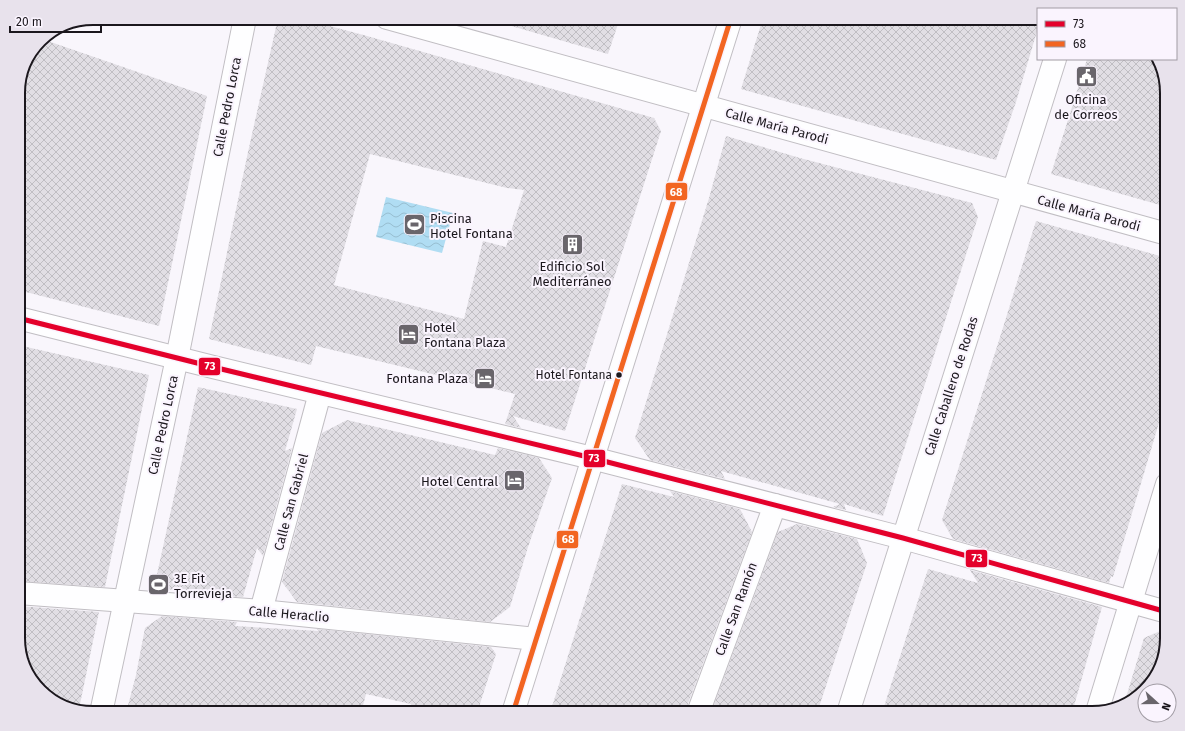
<svg xmlns="http://www.w3.org/2000/svg" width="1185" height="731" viewBox="0 0 1185 731" font-family="'Fira Sans',sans-serif">
<style>
.water{fill:url(#water-waves)}
.building{fill:url(#building-cross-hatch);fill-rule:evenodd}
.lines{fill:none;stroke-linecap:round;stroke-linejoin:round}
.street-casing{stroke:#c1bec3;stroke-width:24}
.street{stroke:#fefeff;stroke-width:22}
.bus-1-casing{stroke:#faf4fe;stroke-width:8}
.bus-2-casing{stroke:#faf4fe;stroke-width:8}
.bus-1{stroke:#e4002b;stroke-width:5}
.bus-2{stroke:#f26522;stroke-width:5}
.bus-dot{fill:#1b171d;stroke:#faf4fe;stroke-width:1.5}
.labels{text-anchor:middle;dominant-baseline:central;stroke-width:4;stroke-linejoin:round;paint-order:stroke}
.bus-label{font-size:12px;fill:#1b171d;stroke:#faf4fe;text-anchor:end}
.poi-label{font-size:13px;fill:#1b171d;stroke:#faf4fe;text-anchor:start}
.street-label{font-size:13px;fill:#1b171d;stroke:#faf4fe}
.rim{fill:none;stroke:#1b171d;stroke-width:2}
.line-badge{stroke:#faf4fe;stroke-width:1.5}
.badge-label{font-size:11px;text-anchor:middle;font-weight:bold;fill:#fff}
</style>
<defs>
<pattern id="water-waves" width="16" height="10" patternUnits="userSpaceOnUse"><rect width="16" height="10" fill="#b0ddf3"/><path d="M0 5q4-4 8 0t8 0" fill="none" stroke="#97bdd0"/></pattern>
<pattern id="building-cross-hatch" width="8" height="8" patternUnits="userSpaceOnUse"><rect width="8" height="8" fill="#e1dee4"/><path d="M0 0l8 8M0 8l8-8" fill="none" stroke="#c0bec3"/></pattern>
</defs>
<rect width="100%" height="100%" fill="#f9f6fc"/>
<!-- water -->
<polygon class="water" points="386,197 453,213 442,253 376,237"/>
<!-- building -->
<g class="building">
<path d="M278 18H300L367 36 654 118 661 131 565 431 513 416 521 428 505 424 515 394 316 346 311 365 209 339 248 152ZM370 154 507 188 524 190 506 247 483 241 464 319 334 285Z"/>
<polygon points="509,18 620,18 608,54 508,25"/>
<polygon points="763,18 1038,18 1038,28 1016,102 996,160 741,89"/>
<polygon points="42,39 207,96 159,326 18,290 18,88 40,40"/>
<polygon points="1087,59 1158,59 1167,88 1167,128 1163,143 1167,144 1167,207 1051,174"/>
<polygon points="726,136 800,158 972,203 978,217 883,516 844,504 846,510 833,507 840,504 721,471 725,479 650,460 635,438 709,198"/>
<polygon points="1036,221 1167,258 1167,396 1113,577 1111,576 1109,583 953,539 942,520 1001,334"/>
<polygon points="18,345 149,375 105,587 18,581"/>
<polygon points="198,387 297,409 285,451 292,448 263,556 257,548 243,597 194,594 197,592 154,588"/>
<polygon points="347,420 495,455 498,448 539,458 552,478 528,547 510,607 490,622 297,602 282,582 322,433"/>
<polygon points="622,484 674,497 670,491 740,509 752,532 686,709 686,713 550,713"/>
<polygon points="797,524 857,539 867,563 817,713 711,713 778,532"/>
<polygon points="928,569 978,583 970,570 1102,607 1072,713 882,713"/>
<polygon points="18,606 99,612 79,709 55,703 28,676 18,643"/>
<polygon points="162,616 237,622 235,626 319,631 317,629 491,647 496,654 477,713 409,713 411,704 366,694 361,713 126,713 136,675 145,628"/>
<polygon points="1167,628 1167,638 1157,676 1130,703 1124,704 1144,638"/>
</g>
<g class="lines">
<defs>
<g id="street">
<polyline points="387,18 1167,234"/>
<polyline points="18,318 213,367 588,457 903,538 1167,612"/>
<polyline points="18,593 261,611 536,639"/>
<polyline points="261,611 320,393"/>
<polyline points="1097,712 1167,484"/>
<polyline points="101,713 177,358 245,18"/>
<polyline points="513,713 731,18"/>
<polyline points="698,713 775,505"/>
<polyline points="848,713 1055,59"/>
</g>
</defs>
<!-- street casing -->
<use href="#street" class="street-casing"/>
<!-- street -->
<use href="#street" class="street"/>
<defs>
<polyline id="bus-1" points="18,318 213,367 588,457 903,538 1167,612"/>
<polyline id="bus-2" points="513,713 731,18"/>
</defs>
<!-- bus-1 casing -->
<use href="#bus-1" class="bus-1-casing"/>
<!-- bus-2 casing -->
<use href="#bus-2" class="bus-2-casing"/>
<!-- bus-1 -->
<use href="#bus-1" class="bus-1"/>
<!-- bus-2 -->
<use href="#bus-2" class="bus-2"/>
</g>
<!-- icons -->
<defs>
<symbol id="civic-square" viewBox="-11 -11 22 22"><rect x="-9" y="-9" width="18" height="18" rx="4" fill="#69656b" stroke="#faf4fe"/><path d="M-.6-6.5H3V-4.5H.6V-3L4-1V1h2V6H-6V1h2V-1L-.6-3ZM-1.2 2.5V6h2.4V2.5Z" fill="#fff"/></symbol>
<symbol id="stadium-square" viewBox="-11 -11 22 22"><rect x="-9" y="-9" width="18" height="18" rx="4" fill="#69656b" stroke="#faf4fe"/><path d="M0-5a6.5 5 0 1 0 0 10a6.5 5 0 1 0 0-10ZM-3.5-1.8h7v3.6h-7Z" fill="#fff"/></symbol>
<symbol id="building-square" viewBox="-11 -11 22 22"><rect x="-9" y="-9" width="18" height="18" rx="4" fill="#69656b" stroke="#faf4fe"/><path d="M-4-6H4V6H1V3H-1V6H-4ZM-2.5-4.3h1.7v1.8h-1.7ZM.8-4.3h1.7v1.8H.8ZM-2.5-1h1.7V.8h-1.7ZM.8-1h1.7V.8H.8Z" fill="#fff"/></symbol>
<symbol id="hotel-square" viewBox="-11 -11 22 22"><rect x="-9" y="-9" width="18" height="18" rx="4" fill="#69656b" stroke="#faf4fe"/><path d="M-6-4.5h1.5V1H6V5H4.5V3h-9V5H-6ZM-4 0a1.8 1.8 0 1 1 3.6 0ZM.5 0V-2.5h3Q6-2.5 6 0Z" fill="#fff"/></symbol>
</defs>
<g fill-rule="evenodd">
<use href="#civic-square" x="1074" y="64" width="25" height="25"/>
<use href="#stadium-square" x="402" y="212" width="25" height="25"/>
<use href="#building-square" x="560" y="232" width="25" height="25"/>
<use href="#hotel-square" x="396" y="322" width="25" height="25"/>
<use href="#hotel-square" x="472" y="366" width="25" height="25"/>
<use href="#hotel-square" x="502" y="468" width="25" height="25"/>
<use href="#stadium-square" x="146" y="572" width="25" height="25"/>
</g>
<!-- markers -->
<circle class="bus-dot" cx="619" cy="375" r="3.5"/>
<g class="labels">
<!-- bus labels -->
<g class="bus-label">
<text x="612" y="375">Hotel Fontana</text>
</g>
<!-- poi labels -->
<g class="poi-label">
<text x="1086" y="99" text-anchor="middle">Oficina<tspan x="1086" dy="15">de Correos</tspan></text>
<text x="430" y="218">Piscina<tspan x="430" dy="15">Hotel Fontana</tspan></text>
<text x="572" y="266" text-anchor="middle">Edificio Sol<tspan x="572" dy="15">Mediterráneo</tspan></text>
<text x="424" y="327">Hotel<tspan x="424" dy="15">Fontana Plaza</tspan></text>
<text x="468" y="378" text-anchor="end">Fontana Plaza</text>
<text x="498" y="481" text-anchor="end">Hotel Central</text>
<text x="174" y="578">3E Fit<tspan x="174" dy="15">Torrevieja</tspan></text>
</g>
<!-- street labels -->
<g class="street-label">
<text transform="translate(227 107) rotate(-79)">Calle Pedro Lorca</text>
<text transform="translate(777 126) rotate(15)">Calle María Parodi</text>
<text transform="translate(1089 213) rotate(15)">Calle María Parodi</text>
<text transform="translate(951 386) rotate(-72)">Calle Caballero de Rodas</text>
<text transform="translate(163 425) rotate(-78)">Calle Pedro Lorca</text>
<text transform="translate(291 502) rotate(-75)">Calle San Gabriel</text>
<text transform="translate(736 609) rotate(-70)">Calle San Ramón</text>
<text transform="translate(289 614) rotate(5)">Calle Heraclio</text>
</g>
</g>
<!-- crop -->
<path d="M0 0H1185V731H0ZM93 25H1092A68 68 0 0 1 1160 93V638A68 68 0 0 1 1092 706H93A68 68 0 0 1 25 638V93A68 68 0 0 1 93 25Z" fill="#e8e2ec" fill-rule="evenodd"/>
<path class="rim" d="M93 25H1092A68 68 0 0 1 1160 93V638A68 68 0 0 1 1092 706H93A68 68 0 0 1 25 638V93A68 68 0 0 1 93 25Z"/>
<g class="line-badge">
<rect x="665" y="182" width="23" height="19" rx="4" fill="#f26522"/>
<rect x="198" y="357" width="23" height="19" rx="4" fill="#e4002b"/>
<rect x="583" y="449" width="23" height="19" rx="4" fill="#e4002b"/>
<rect x="556" y="530" width="23" height="19" rx="4" fill="#f26522"/>
<rect x="965" y="549" width="23" height="19" rx="4" fill="#e4002b"/>
</g>
<g class="badge-label">
<text x="676" y="196">68</text>
<text x="210" y="370">73</text>
<text x="594" y="462">73</text>
<text x="568" y="543">68</text>
<text x="977" y="562">73</text>
</g>
<!-- legend -->
<rect x="1037" y="8" width="140" height="52" fill="#faf4fe" stroke="#a19ca4"/>
<rect x="1045" y="21" width="20" height="6" fill="#e4002b" stroke="#a19ca4"/>
<text x="1073" y="28" font-size="12" fill="#1b171d">73</text>
<rect x="1045" y="41" width="20" height="6" fill="#f26522" stroke="#a19ca4"/>
<text x="1073" y="48" font-size="12" fill="#1b171d">68</text>
<!-- north arrow -->
<g transform="translate(1157 703) rotate(111)"><circle r="19" fill="#faf4fe" stroke="#a19ca4"/>
<path d="M0-3L7 15L0 10L-7 15Z" fill="#69656b"/>
<text y="-6" font-size="11" font-weight="bold" text-anchor="middle" fill="#1b171d">N</text>
</g>
<!-- scale -->
<path d="M10 26v6h91v-6" fill="none" stroke="#1b171d" stroke-width="2"/>
<text x="16" y="26" font-size="12" fill="#1b171d" stroke="#faf4fe" stroke-width="3" paint-order="stroke">20 m</text>
</svg>
